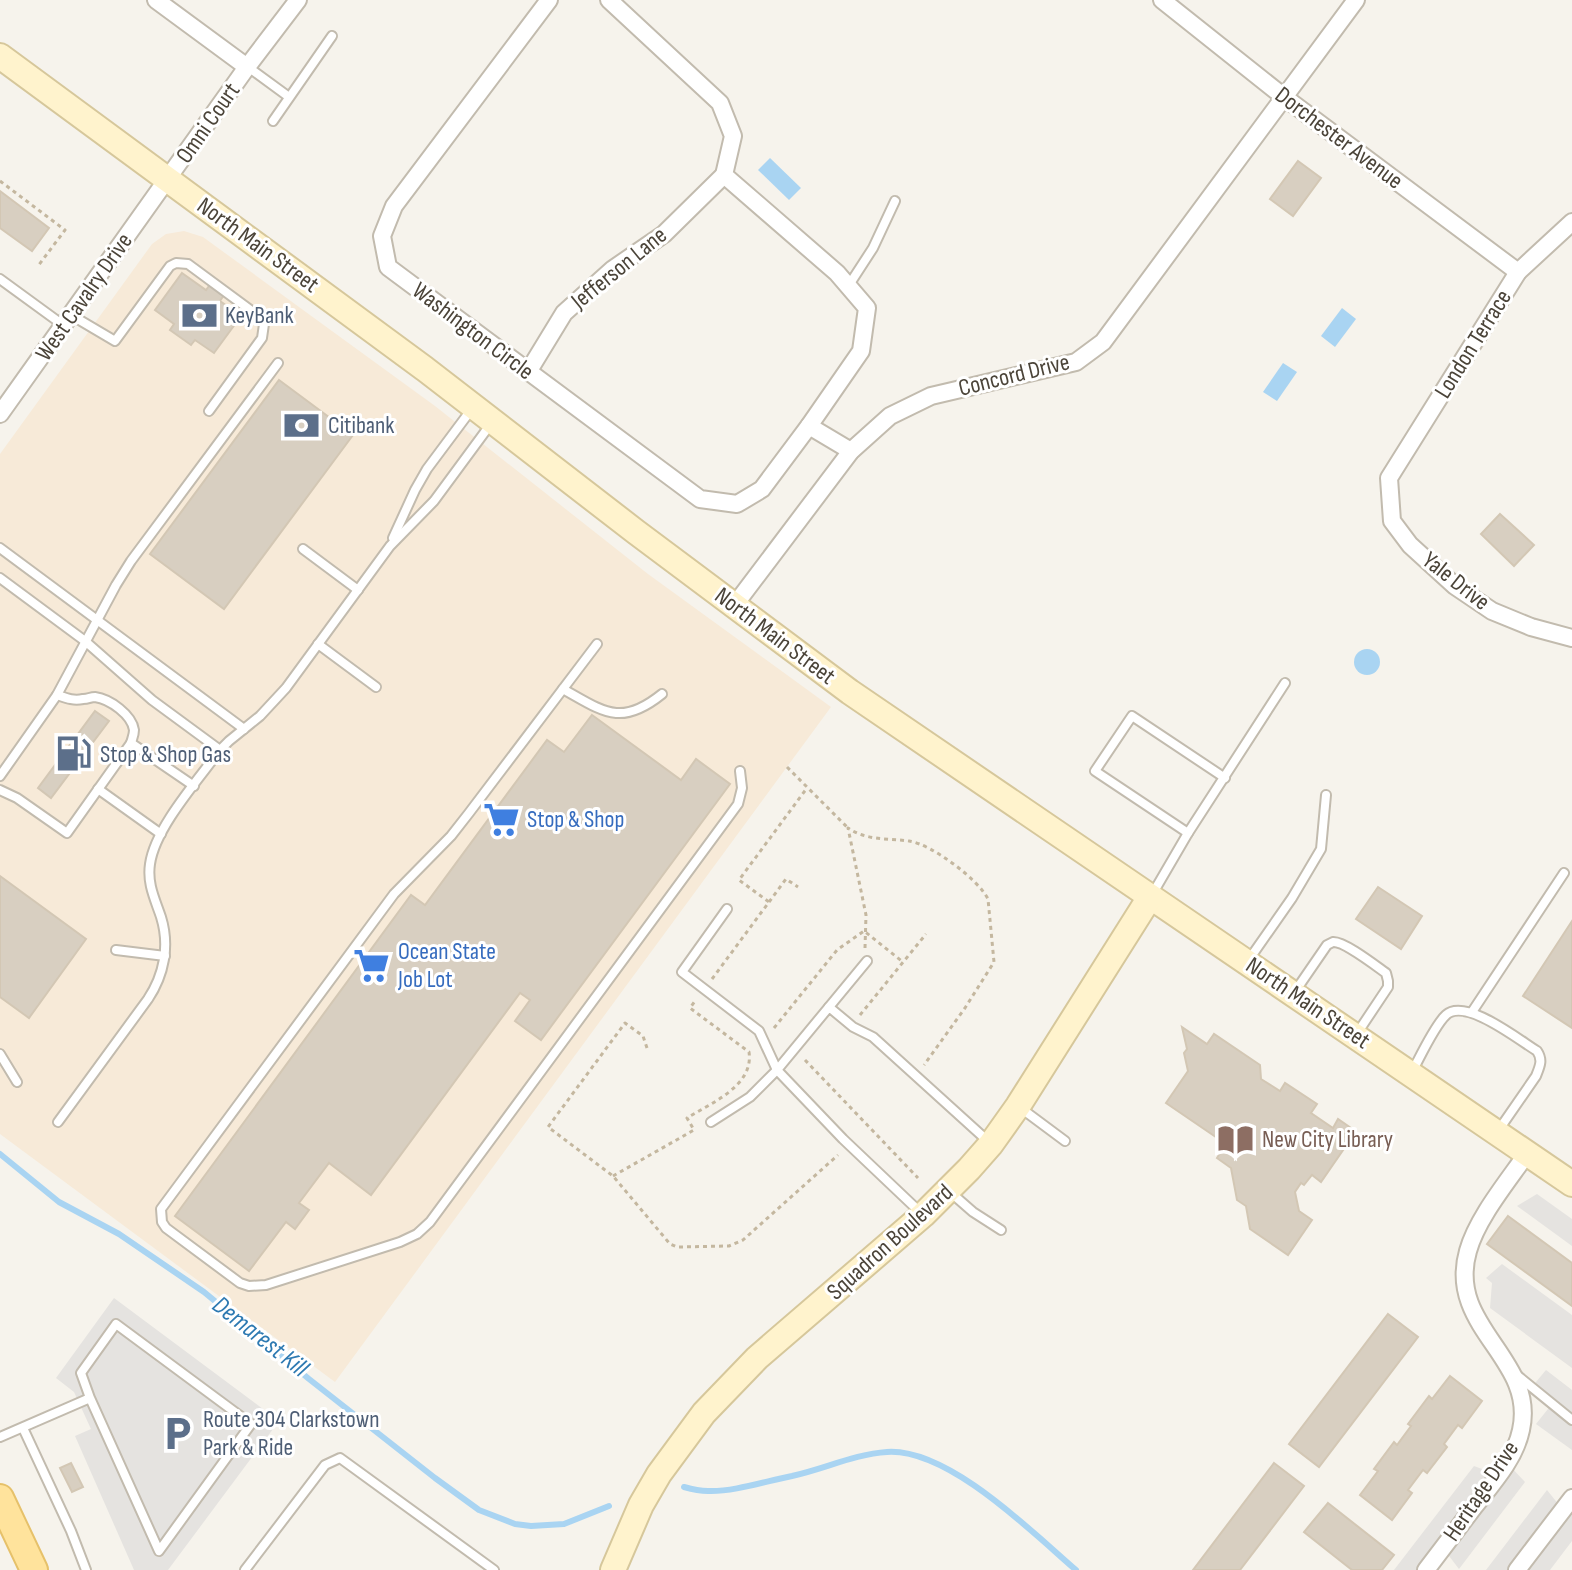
<svg xmlns="http://www.w3.org/2000/svg" width="1572" height="1570" viewBox="0 0 1572 1570" font-family="'Sofia Sans Condensed',sans-serif">
<style>
.commercial{fill:#f7ead8}
.parking{fill:#e5e3e0}
.water{fill:#a9d4f2}
.lines{fill:none;stroke-linecap:round;stroke-linejoin:round}
.stream{stroke:#a9d4f2;stroke-width:6}
.building{fill:#d8cfc1;stroke:#d3c7b4;stroke-width:2}
.lane-casing{stroke:#c2bbae;stroke-width:12}
.street-casing{stroke:#c2bbae;stroke-width:20}
.secondary-casing{stroke:#d6c79b;stroke-width:28}
.primary-casing{stroke:#e6c16a;stroke-width:30}
.path{stroke:#c4b79f;stroke-width:3;stroke-dasharray:4 4;stroke-linecap:butt}
.lane{stroke:#fff;stroke-width:8}
.street{stroke:#fff;stroke-width:16}
.secondary{stroke:#fff3cd;stroke-width:24}
.primary{stroke:#ffe39c;stroke-width:26}
.labels{text-anchor:middle;dominant-baseline:central;stroke-width:6;stroke-linejoin:round;paint-order:stroke}
.street-label{font-size:24px;fill:#4b4439;stroke:#fff}
.service-label{font-size:24px;fill:#4e5e75;stroke:#fff;text-anchor:start}
.shop-label{font-size:24px;fill:#366cbe;stroke:#fff;text-anchor:start}
.education-label{font-size:24px;fill:#785e54;stroke:#fff;text-anchor:start}
.water-label{font-size:26px;font-style:italic;fill:#2e7ab2;stroke:#fff}
</style>
<rect width="100%" height="100%" fill="#f6f3ec"/>
<!-- commercial -->
<polygon class="commercial" points="184,231 203,237 435,406 648,574 831,707 335,1382 0,1134 0,454 152,244 166,234"/>
<!-- parking -->
<g class="parking">
<polygon points="1537,1194 1572,1219 1572,1246 1517,1206"/>
<polygon points="1502,1264 1572,1315 1572,1368 1490,1308 1492,1283 1486,1278"/>
<polygon points="114,1298 279,1421 168,1570 134,1570 75,1436 91,1429 74,1392 56,1378"/>
<polygon points="1546,1370 1572,1390 1572,1450 1536,1424 1552,1404 1531,1388"/>
<polygon points="1507,1463 1525,1482 1459,1569 1443,1548 1433,1570 1394,1570 1474,1466 1498,1475"/>
<polygon points="1547,1490 1563,1510 1562,1512 1572,1513 1572,1541 1550,1570 1486,1570"/>
</g>
<!-- water -->
<g class="water">
<polygon points="770,158 801,188 789,200 758,170"/>
<polygon points="1342,308 1356,319 1335,347 1321,336"/>
<polygon points="1283,363 1297,372 1277,401 1263,392"/>
<circle cx="1367" cy="662" r="13"/>
</g>
<g class="lines">
<!-- stream -->
<g class="stream">
<polyline points="0,1154 59,1202 119,1234 204,1292 309,1379 435,1478 479,1510 515,1524 531,1526 564,1524 609,1506"/>
<path d="M684 1487C691 1489 700 1491 708 1491 734 1492 766 1481 792 1476 824 1469 855 1454 887 1452 948 1448 1032 1532 1076 1570"/>
</g>
</g>
<!-- building -->
<g class="building">
<polygon points="1298,161 1321,178 1293,216 1270,199"/>
<polygon points="0,191 49,228 32,251 0,228"/>
<polygon points="182,273 206,290 212,282 226,292 220,301 241,316 214,353 195,340 191,345 170,330 174,324 155,310"/>
<polygon points="279,380 353,435 224,609 150,554"/>
<polygon points="1500,514 1534,545 1514,566 1481,534"/>
<polygon points="95,711 109,721 51,798 38,788"/>
<polygon points="592,715 681,780 696,759 730,784 541,1040 515,1021 530,1000 520,993 371,1195 329,1163 299,1203 309,1210 295,1229 286,1222 249,1271 175,1216 411,895 425,905 547,740 564,752"/>
<polygon points="0,876 86,939 29,1018 0,997"/>
<polygon points="1378,887 1422,916 1401,949 1356,919"/>
<polygon points="1572,921 1572,1028 1523,996"/>
<polygon points="1182,1027 1207,1044 1214,1034 1260,1065 1261,1079 1280,1091 1285,1083 1317,1104 1311,1113 1333,1128 1338,1119 1351,1128 1345,1137 1350,1140 1321,1182 1312,1175 1304,1185 1301,1183 1295,1192 1299,1211 1312,1220 1288,1255 1250,1229 1246,1206 1237,1200 1231,1168 1217,1158 1226,1144 1166,1103 1188,1071 1184,1053 1187,1049"/>
<polygon points="1508,1216 1572,1263 1572,1306 1487,1244"/>
<polygon points="1388,1314 1418,1337 1319,1467 1289,1444"/>
<polygon points="1450,1376 1482,1401 1462,1428 1458,1425 1444,1444 1447,1447 1427,1473 1423,1470 1408,1490 1412,1493 1392,1520 1360,1495 1378,1471 1374,1469 1394,1442 1397,1445 1411,1426 1408,1424 1429,1396 1432,1399"/>
<polygon points="71,1463 83,1487 72,1492 60,1468"/>
<polygon points="1274,1463 1304,1486 1240,1570 1193,1570"/>
<polygon points="1328,1503 1394,1555 1382,1570 1352,1570 1304,1532"/>
</g>
<g class="lines">
<defs>
<g id="lane">
<polyline points="248,67 289,97"/>
<polyline points="273,121 332,36"/>
<polyline points="0,279 63,325"/>
<polyline points="849,285 873,248 895,201"/>
<polyline points="71,315 115,341 170,266 176,263 188,264 261,318 264,324 262,338 209,411"/>
<polyline points="393,538 415,490 427,469 471,410"/>
<polyline points="0,548 244,729"/>
<polyline points="303,549 358,590"/>
<polyline points="0,578 85,641 152,700 220,750"/>
<polyline points="318,644 376,687"/>
<polyline points="597,644 469,813 451,836 394,894 161,1209 162,1222 166,1228 240,1283 249,1286 266,1285 400,1242 417,1234 430,1222 738,804 742,788 740,771"/>
<path d="M563 689C604 712 621 727 662 694"/>
<polyline points="131,743 194,786"/>
<polyline points="0,776 57,695 116,585 131,561 278,363"/>
<polyline points="98,789 161,834"/>
<path d="M0 790 17 798 67 833 131 743C132 739 134 735 134 730 132 715 110 699 95 697 90 697 89 699 83 699 73 701 66 698 57 695"/>
<polyline points="1188,833 1095,771 1132,716 1225,778"/>
<polyline points="1153,893 1188,833 1285,683"/>
<polyline points="727,909 682,972 759,1031 777,1070 843,1139 922,1214"/>
<polyline points="116,950 165,956"/>
<polyline points="1248,961 1292,898 1321,849 1326,795"/>
<path d="M1294 993 1327 945C1329 944 1331 943 1333 942 1344 941 1376 966 1386 973L1388 981V987L1356 1035"/>
<polyline points="829,1007 867,961"/>
<polyline points="1472,1012 1564,873"/>
<polyline points="0,1054 17,1082"/>
<path d="M1413 1070C1421 1055 1435 1025 1446 1015 1465 997 1519 1040 1537 1051 1543 1060 1540 1066 1536 1076L1498 1131"/>
<polyline points="1022,1109 1065,1141"/>
<path d="M58 1122 148 999C164 975 170 946 161 917 155 899 147 884 150 864 155 828 198 780 220 750L229 741 260 716 286 688 390 546 434 501 490 425"/>
<polyline points="711,1122 750,1097 777,1070 829,1007 853,1027 873,1037 990,1143"/>
<polyline points="949,1191 973,1212 1001,1230"/>
<polyline points="1518,1376 1572,1420"/>
<polyline points="23,1428 71,1531 86,1570"/>
<polyline points="0,1437 90,1398 159,1551 251,1424 116,1324 81,1373 90,1398"/>
<polyline points="245,1570 325,1465 340,1458 494,1570"/>
</g>
<g id="street">
<polyline points="156,0 247,67"/>
<polyline points="549,0 394,206 382,236 388,267 700,499 737,504 762,489 809,426 861,351 867,308 837,273 724,175 733,136 720,103 609,0"/>
<polyline points="1162,0 1284,97 1518,272"/>
<polyline points="1572,222 1518,272 1389,478 1392,521 1410,545 1455,586 1492,611 1531,627 1572,638"/>
<polyline points="528,372 564,313 613,269 664,234 724,175"/>
<polyline points="0,414 247,67 298,0"/>
<polyline points="809,426 851,451"/>
<polyline points="734,606 851,451 890,416 931,396 1076,362 1103,342 1356,0"/>
<path d="M1426 1570C1442 1549 1458 1528 1474 1507 1492 1484 1515 1459 1521 1430 1537 1358 1446 1328 1468 1251 1477 1218 1508 1181 1528 1152"/>
<polyline points="1517,1570 1572,1498"/>
</g>
<g id="secondary">
<polyline points="0,56 425,369 636,532 850,692 1572,1184"/>
<polyline points="613,1570 641,1505 659,1474 704,1413 757,1358 923,1215 969,1169 991,1144 1018,1106 1150,897"/>
</g>
<polyline id="primary" points="0,1498 34,1570"/>
</defs>
<!-- lane casing -->
<use href="#lane" class="lane-casing"/>
<!-- street casing -->
<use href="#street" class="street-casing"/>
<!-- secondary casing -->
<use href="#secondary" class="secondary-casing"/>
<!-- primary casing -->
<use href="#primary" class="primary-casing"/>
<!-- path -->
<g class="path">
<polyline points="0,181 65,230 38,266"/>
<polyline points="787,767 848,828"/>
<polyline points="769,902 786,879 798,887"/>
<path d="M865 948 866 915 848 828C867 841 888 838 909 841 931 844 978 879 988 899L994 962 965 1008 924 1065"/>
<polyline points="712,979 769,902 739,880 807,788"/>
<polyline points="860,1015 926,934"/>
<polyline points="774,1028 837,950 864,931 903,962"/>
<polyline points="647,1048 643,1036 625,1023 548,1127 613,1176 670,1244 677,1247 729,1246 743,1240 838,1155"/>
<polyline points="805,1060 918,1178"/>
<path d="M613 1176 694 1130 687 1118C711 1103 754 1086 749 1052L690 1008 695 1001"/>
</g>
<!-- lane -->
<use href="#lane" class="lane"/>
<!-- street -->
<use href="#street" class="street"/>
<!-- secondary -->
<use href="#secondary" class="secondary"/>
<!-- primary -->
<use href="#primary" class="primary"/>
</g>
<!-- icons -->
<defs>
<symbol id="bank-bare" viewBox="-9 -9 18 18"><path d="M-6-4H6V4H-6ZM0-2.3a2.3 2.3 0 1 0 0 4.6a2.3 2.3 0 1 0 0-4.6Z" fill="#5c6f8a" stroke="#fff" stroke-width="2.5" paint-order="stroke"/></symbol>
<symbol id="fuel-bare" viewBox="-9 -9 18 18"><path d="M-5.5-6h7V0h2V4h1.3V-2.5L3-4.5l.8-.8L6-3V5H2.5V1h-1V6h-7ZM-4.2-4.7v3.2H.2V-4.7Z" fill="#5c6f8a" stroke="#fff" stroke-width="2.5" paint-order="stroke"/></symbol>
<symbol id="supermarket-bare" viewBox="-9 -9 18 18"><path d="M-6-5.5h2.5l.6 2H6L4.5 2H-2.5L-4.4-4H-6ZM-1.5 3.2a1.3 1.3 0 1 0 .1 0ZM3 3.2a1.3 1.3 0 1 0 .1 0Z" fill="#3f7fe0" stroke="#fff" stroke-width="2.5" paint-order="stroke"/></symbol>
<symbol id="library-bare" viewBox="-9 -9 18 18"><path d="M-6-4Q-3-5.5-.7-3.5V5Q-3 3-6 4ZM6-4Q3-5.5 .7-3.5V5Q3 3 6 4Z" fill="#8d6e63" stroke="#fff" stroke-width="2.5" paint-order="stroke"/></symbol>
<symbol id="parking-bare" viewBox="-9 -9 18 18"><path d="M-3.5-5.5H1a3.5 3.5 0 0 1 0 7H-1V5.5H-3.5ZM-1-3.4V-.6H.8a1.4 1.4 0 0 0 0-2.8Z" fill="#5c6f8a" stroke="#fff" stroke-width="2.5" paint-order="stroke"/></symbol>
</defs>
<g fill-rule="evenodd">
<use href="#bank-bare" x="174" y="290" width="51" height="51"/>
<use href="#bank-bare" x="276" y="400" width="51" height="51"/>
<use href="#fuel-bare" x="48" y="728" width="51" height="51"/>
<use href="#supermarket-bare" x="476" y="794" width="51" height="51"/>
<use href="#supermarket-bare" x="346" y="940" width="51" height="51"/>
<use href="#library-bare" x="1210" y="1114" width="51" height="51"/>
<use href="#parking-bare" x="152" y="1408" width="51" height="51"/>
</g>
<g class="labels">
<!-- street labels -->
<g class="street-label">
<text transform="translate(208 123) rotate(-55)">Omni Court</text>
<text transform="translate(1339 138) rotate(37)">Dorchester Avenue</text>
<text transform="translate(258 245) rotate(36)">North Main Street</text>
<text transform="translate(619 268) rotate(-39)">Jefferson Lane</text>
<text transform="translate(84 297) rotate(-55)">West Cavalry Drive</text>
<text transform="translate(473 331) rotate(37)">Washington Circle</text>
<text transform="translate(1473 344) rotate(-58)">London Terrace</text>
<text transform="translate(1014 375) rotate(-14)">Concord Drive</text>
<text transform="translate(1456 581) rotate(38)">Yale Drive</text>
<text transform="translate(775 636) rotate(37)">North Main Street</text>
<text transform="translate(1308 1003) rotate(34)">North Main Street</text>
<text transform="translate(890 1242) rotate(-42)">Squadron Boulevard</text>
<text transform="translate(1481 1491) rotate(-56)">Heritage Drive</text>
</g>
<!-- service labels -->
<g class="service-label">
<text x="225" y="315">KeyBank</text>
<text x="328" y="425">Citibank</text>
<text x="100" y="754">Stop &amp; Shop Gas</text>
<text x="203" y="1419">Route 304 Clarkstown<tspan x="203" dy="28">Park &amp; Ride</tspan></text>
</g>
<!-- shop labels -->
<g class="shop-label">
<text x="527" y="819">Stop &amp; Shop</text>
<text x="398" y="951">Ocean State<tspan x="398" dy="28">Job Lot</tspan></text>
</g>
<!-- education labels -->
<g class="education-label">
<text x="1262" y="1139">New City Library</text>
</g>
<!-- water labels -->
<g class="water-label">
<text transform="translate(260 1337) rotate(38)">Demarest Kill</text>
</g>
</g>
</svg>
